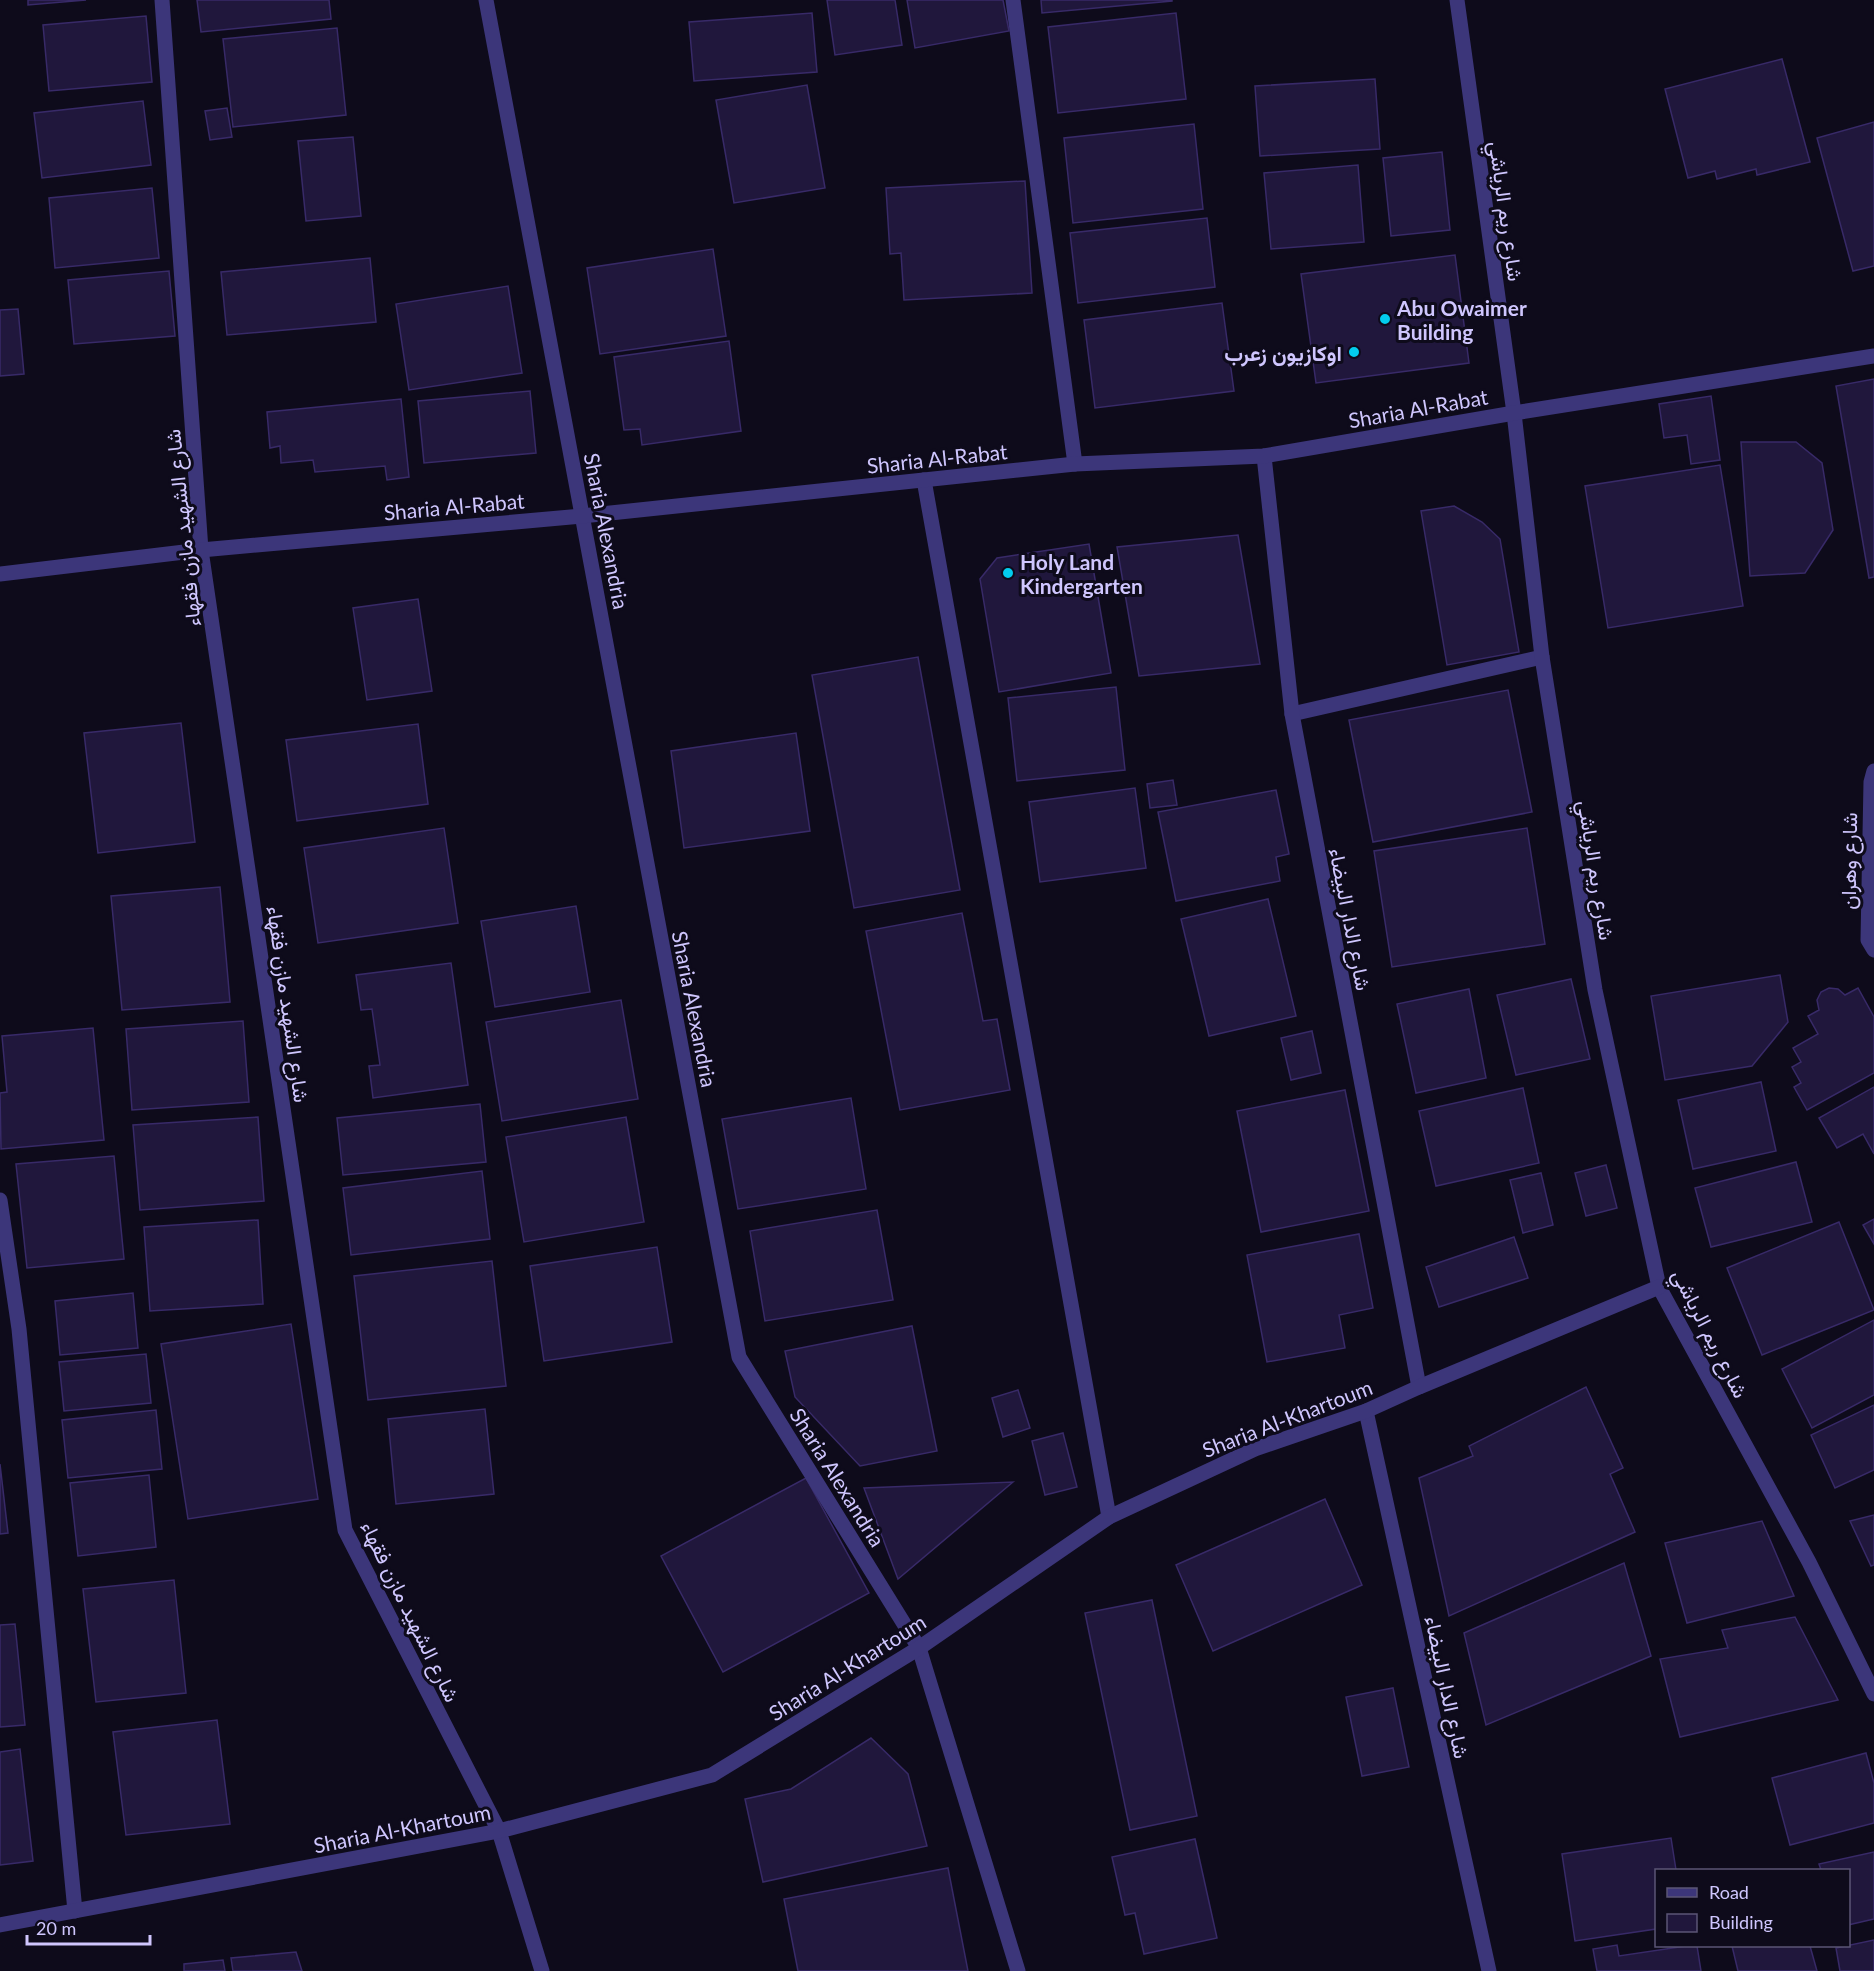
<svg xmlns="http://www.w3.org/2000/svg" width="1874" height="1971" viewBox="0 0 1874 1971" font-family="Lato,Vazirmatn,sans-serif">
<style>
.building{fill:#20173c;stroke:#382a68;stroke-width:1.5}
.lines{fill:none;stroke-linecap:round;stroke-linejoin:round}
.lane{stroke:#3c367a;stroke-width:15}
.street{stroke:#3c367a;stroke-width:15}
.poi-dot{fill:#03cced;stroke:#0e0b1b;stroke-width:2}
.labels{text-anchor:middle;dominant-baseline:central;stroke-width:6;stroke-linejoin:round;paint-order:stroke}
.street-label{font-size:21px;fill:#cfc6fe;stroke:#0e0b1b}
.poi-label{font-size:21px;font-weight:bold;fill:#cfc6fe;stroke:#0e0b1b;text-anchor:start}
</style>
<rect width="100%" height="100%" fill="#0e0b1b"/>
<!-- building -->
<g class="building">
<polygon points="28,0 86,0 28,5"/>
<polygon points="197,0 329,0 331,19 201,32"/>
<polygon points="827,0 895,0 902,45 835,55"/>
<polygon points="907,0 1003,0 1009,31 915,48"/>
<polygon points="1041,0 1172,0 1172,1 1042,13"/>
<polygon points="812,13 817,72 694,81 689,22"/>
<polygon points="1176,13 1186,99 1058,113 1048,27"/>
<polygon points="146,16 152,82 49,91 43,25"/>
<polygon points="337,28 346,115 233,127 223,39"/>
<polygon points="1782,59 1810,162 1757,175 1756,169 1717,179 1715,171 1688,178 1665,89"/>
<polygon points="1375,79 1380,149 1260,156 1255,86"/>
<polygon points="807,85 825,188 734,203 716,100"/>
<polygon points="143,101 151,165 42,178 34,113"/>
<polygon points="227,108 232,137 210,140 205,111"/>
<polygon points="1874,122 1874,266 1853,271 1817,138"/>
<polygon points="1194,124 1203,209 1073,223 1064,138"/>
<polygon points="353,137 361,216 306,221 298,141"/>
<polygon points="1442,152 1450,230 1391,236 1383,158"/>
<polygon points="1358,165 1364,242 1271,249 1264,173"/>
<polygon points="1025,181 1032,293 904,300 901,253 890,254 886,188"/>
<polygon points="152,188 159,258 55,268 49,198"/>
<polygon points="1207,218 1215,287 1078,303 1070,233"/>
<polygon points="713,249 726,336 600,354 587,268"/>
<polygon points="1455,255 1469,363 1316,383 1301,274"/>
<polygon points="370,258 376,322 227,335 221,272"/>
<polygon points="169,271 175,336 74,344 68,280"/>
<polygon points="508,286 522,373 409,390 396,304"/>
<polygon points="1222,303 1234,391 1095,408 1084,320"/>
<polygon points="18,309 24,374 0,376 0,310"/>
<polygon points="729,341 741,431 642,445 640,429 624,430 614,357"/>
<polygon points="1874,379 1874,577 1869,578 1836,386"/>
<polygon points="530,391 536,453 424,463 418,401"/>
<polygon points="1711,396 1720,460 1691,464 1687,435 1664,438 1659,404"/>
<polygon points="401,399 409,477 387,480 385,466 315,472 313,460 281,463 280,446 270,448 267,412"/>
<polygon points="1741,442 1796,442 1822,463 1833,530 1805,573 1750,576"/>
<polygon points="1720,465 1743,606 1608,628 1585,486"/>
<polygon points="1454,506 1482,522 1500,539 1519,652 1447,665 1421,511"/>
<polygon points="1238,535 1260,664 1139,676 1117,547"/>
<polygon points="1089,544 1111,673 999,692 980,579 997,558"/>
<polygon points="418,599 432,691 367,700 353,608"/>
<polygon points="918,657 960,890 854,908 812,675"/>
<polygon points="1116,687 1125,770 1017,781 1008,698"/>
<polygon points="1508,690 1532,812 1373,842 1349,720"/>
<polygon points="181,723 195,842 98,853 84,733"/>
<polygon points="418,724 428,804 297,821 286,740"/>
<polygon points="796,733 810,831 684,848 671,751"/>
<polygon points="1173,780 1177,805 1150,808 1147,784"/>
<polygon points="1135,788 1146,868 1040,882 1029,802"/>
<polygon points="1276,790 1289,854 1276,857 1280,881 1176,901 1158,812"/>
<polygon points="444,828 458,923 318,943 304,848"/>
<polygon points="1527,828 1545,944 1392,967 1374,851"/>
<polygon points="220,887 230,1002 122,1010 111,896"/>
<polygon points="1268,899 1296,1016 1209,1036 1181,919"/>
<polygon points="576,906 590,992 495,1007 481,921"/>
<polygon points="962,913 983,1021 997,1019 1010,1090 900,1110 866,931"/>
<polygon points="451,963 468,1085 373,1098 369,1066 380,1065 372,1009 361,1010 356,975"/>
<polygon points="1780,975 1788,1022 1752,1066 1665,1080 1651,996"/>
<polygon points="1571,979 1590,1059 1516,1075 1497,995"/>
<polygon points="1829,988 1838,989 1845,995 1858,988 1874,1017 1874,1073 1807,1110 1794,1087 1801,1083 1792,1067 1801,1062 1793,1048 1818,1034 1808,1016 1819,1010 1817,1000 1821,992"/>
<polygon points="1469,989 1486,1078 1416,1093 1397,1004"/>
<polygon points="621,1000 638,1099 502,1121 486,1022"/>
<polygon points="243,1021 249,1102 132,1110 126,1029"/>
<polygon points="93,1028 104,1140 1,1149 0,1093 7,1092 2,1036"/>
<polygon points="1312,1031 1321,1073 1291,1080 1281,1038"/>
<polygon points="1761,1082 1776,1151 1693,1169 1678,1100"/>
<polygon points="1874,1087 1874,1154 1863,1134 1837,1148 1819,1118"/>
<polygon points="1523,1088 1539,1163 1436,1186 1419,1111"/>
<polygon points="1345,1090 1369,1211 1261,1232 1237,1111"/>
<polygon points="851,1098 866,1189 738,1209 722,1119"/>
<polygon points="480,1104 486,1162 343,1175 337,1118"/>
<polygon points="258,1117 264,1201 140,1210 133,1125"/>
<polygon points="626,1117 644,1222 524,1242 506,1137"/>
<polygon points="114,1156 124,1259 27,1268 16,1164"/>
<polygon points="1796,1162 1812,1222 1711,1247 1695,1188"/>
<polygon points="1606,1165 1617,1208 1586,1216 1575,1173"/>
<polygon points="482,1171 490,1239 351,1255 343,1188"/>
<polygon points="1541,1173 1553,1225 1523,1233 1510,1180"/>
<polygon points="877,1210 893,1300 765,1321 750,1231"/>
<polygon points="1874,1219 1874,1244 1863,1225"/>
<polygon points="258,1220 263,1304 150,1311 144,1227"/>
<polygon points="1839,1222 1874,1310 1762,1355 1727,1268"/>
<polygon points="1359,1234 1373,1308 1339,1315 1345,1348 1267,1362 1247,1255"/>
<polygon points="1514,1237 1528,1278 1439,1307 1426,1267"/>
<polygon points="657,1247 672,1342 544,1361 530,1266"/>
<polygon points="492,1261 506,1386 368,1400 354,1276"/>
<polygon points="133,1293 138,1348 60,1355 55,1301"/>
<polygon points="1874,1320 1874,1395 1812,1428 1782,1369"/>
<polygon points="291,1324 318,1499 188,1519 161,1344"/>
<polygon points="912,1326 937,1451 860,1466 795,1397 785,1351"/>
<polygon points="146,1354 151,1403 64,1411 59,1362"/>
<polygon points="1586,1387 1623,1468 1610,1474 1635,1532 1449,1616 1419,1478 1473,1456 1469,1446"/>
<polygon points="1018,1390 1030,1428 1003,1437 992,1398"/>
<polygon points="1874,1405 1874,1470 1835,1488 1811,1435"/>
<polygon points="485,1409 494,1494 396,1504 388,1419"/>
<polygon points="156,1410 162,1469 68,1478 62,1420"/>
<polygon points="1063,1433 1077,1487 1045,1495 1032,1441"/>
<polygon points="0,1464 8,1533 0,1534"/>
<polygon points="149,1475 156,1547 78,1556 70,1483"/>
<polygon points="806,1478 869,1593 723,1672 661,1556"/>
<polygon points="1013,1482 898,1579 864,1488"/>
<polygon points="1325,1499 1362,1585 1213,1651 1176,1565"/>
<polygon points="1874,1515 1874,1565 1871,1566 1850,1521"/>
<polygon points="1762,1521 1794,1596 1687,1623 1665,1543"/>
<polygon points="1624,1563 1651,1656 1486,1725 1464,1633"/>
<polygon points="174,1580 186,1693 96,1702 83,1589"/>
<polygon points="1152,1600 1197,1816 1130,1830 1085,1613"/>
<polygon points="1795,1617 1838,1700 1680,1737 1660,1659 1728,1648 1722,1630"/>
<polygon points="15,1624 25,1725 0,1727 0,1625"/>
<polygon points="1393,1688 1409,1767 1362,1776 1346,1697"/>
<polygon points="217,1720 230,1824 126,1835 113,1732"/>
<polygon points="871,1738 908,1774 927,1846 763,1882 745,1799 791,1789"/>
<polygon points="20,1749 33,1861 0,1865 0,1752"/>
<polygon points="1866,1753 1874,1783 1874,1823 1790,1845 1772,1778"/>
<polygon points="1671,1838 1676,1870 1656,1870 1656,1929 1575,1941 1562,1854"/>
<polygon points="1195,1839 1217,1938 1144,1954 1135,1913 1125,1915 1112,1857"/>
<polygon points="1874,1852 1874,1919 1848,1925 1848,1870 1821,1870 1819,1864"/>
<polygon points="948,1868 968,1971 798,1971 784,1899"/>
<polygon points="1874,1940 1874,1971 1840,1971 1836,1948"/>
<polygon points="1617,1945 1619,1956 1686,1946 1697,1946 1701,1971 1597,1971 1593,1949"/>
<polygon points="1732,1946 1810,1946 1817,1971 1738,1971"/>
<polygon points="296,1952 302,1971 233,1971 231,1958"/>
<polygon points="223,1960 225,1971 184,1971 184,1964"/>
</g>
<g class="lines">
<!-- lane -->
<polyline class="lane" points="1292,714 1542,657"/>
<!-- street -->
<g class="street">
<polyline points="162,0 201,550 345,1530 499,1831 542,1971"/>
<polyline points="486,0 739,1357 919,1648 1018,1971"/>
<polyline points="1013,0 1075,464"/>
<polyline points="1457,0 1514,413 1542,657 1595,990 1659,1287 1809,1562 1874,1694"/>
<polyline points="1264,456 1292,714 1419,1387"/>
<polyline points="924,480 1109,1517"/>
<polyline points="0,574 201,550 582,516 1075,464 1264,456 1514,413 1874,356"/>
<polyline points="1874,771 1871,782 1868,940 1874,950"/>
<polyline points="0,1200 19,1329 75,1911"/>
<polyline points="1366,1411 1489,1971"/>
<polyline points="0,1925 499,1831 712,1775 919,1648 1109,1517 1255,1449 1366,1411 1419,1387 1659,1287"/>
</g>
</g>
<!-- markers -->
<g class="poi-dot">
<circle cx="1385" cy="319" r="6"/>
<circle cx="1354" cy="352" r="6"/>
<circle cx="1008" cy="573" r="6"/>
</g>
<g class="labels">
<!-- street labels -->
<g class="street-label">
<text transform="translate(1507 211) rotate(82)">شارع ريم الرياشي</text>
<text transform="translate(1418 408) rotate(-10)">Sharia Al-Rabat</text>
<text transform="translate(937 458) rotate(-6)">Sharia Al-Rabat</text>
<text transform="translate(454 506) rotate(-5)">Sharia Al-Rabat</text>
<text transform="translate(182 528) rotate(-96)">شارع الشهيد مازن فقهاء</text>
<text transform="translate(607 531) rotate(79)">Sharia Alexandria</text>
<text transform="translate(1848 861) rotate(-89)">شارع وهران</text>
<text transform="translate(1597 870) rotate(81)">شارع ريم الرياشي</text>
<text transform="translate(1351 919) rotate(79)">شارع الدار البيضاء</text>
<text transform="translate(289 1004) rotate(82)">شارع الشهيد مازن فقهاء</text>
<text transform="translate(695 1009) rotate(79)">Sharia Alexandria</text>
<text transform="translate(1711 1333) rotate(63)">شارع ريم الرياشي</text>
<text transform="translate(1287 1418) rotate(-21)">Sharia Al-Khartoum</text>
<text transform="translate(838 1477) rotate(58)">Sharia Alexandria</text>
<text transform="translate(411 1611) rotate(64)">شارع الشهيد مازن فقهاء</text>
<text transform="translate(847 1667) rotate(-32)">Sharia Al-Khartoum</text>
<text transform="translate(1448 1687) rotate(78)">شارع الدار البيضاء</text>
<text transform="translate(402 1828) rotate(-11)">Sharia Al-Khartoum</text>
</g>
<!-- poi labels -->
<g class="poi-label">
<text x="1397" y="307">Abu Owaimer<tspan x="1397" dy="24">Building</tspan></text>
<text x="1342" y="352" text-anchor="end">اوكازيون زعرب</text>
<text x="1020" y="561">Holy Land<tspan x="1020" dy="24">Kindergarten</tspan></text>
</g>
</g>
<!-- legend -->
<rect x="1655" y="1869" width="195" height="78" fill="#0e0b1b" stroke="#5b5676" stroke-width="1.5"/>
<rect x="1667" y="1888" width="30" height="9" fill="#3c367a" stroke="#5b5676" stroke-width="1.5"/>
<text x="1709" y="1899" font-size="18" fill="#cfc6fe">Road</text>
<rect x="1667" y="1914" width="30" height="18" fill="#20173c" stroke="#5b5676" stroke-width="1.5"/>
<text x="1709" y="1929" font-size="18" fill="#cfc6fe">Building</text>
<!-- scale -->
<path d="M27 1935v9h123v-9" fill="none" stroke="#cfc6fe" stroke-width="3"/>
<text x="36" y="1935" font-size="18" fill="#cfc6fe" stroke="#0e0b1b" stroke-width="4.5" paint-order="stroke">20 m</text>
</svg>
